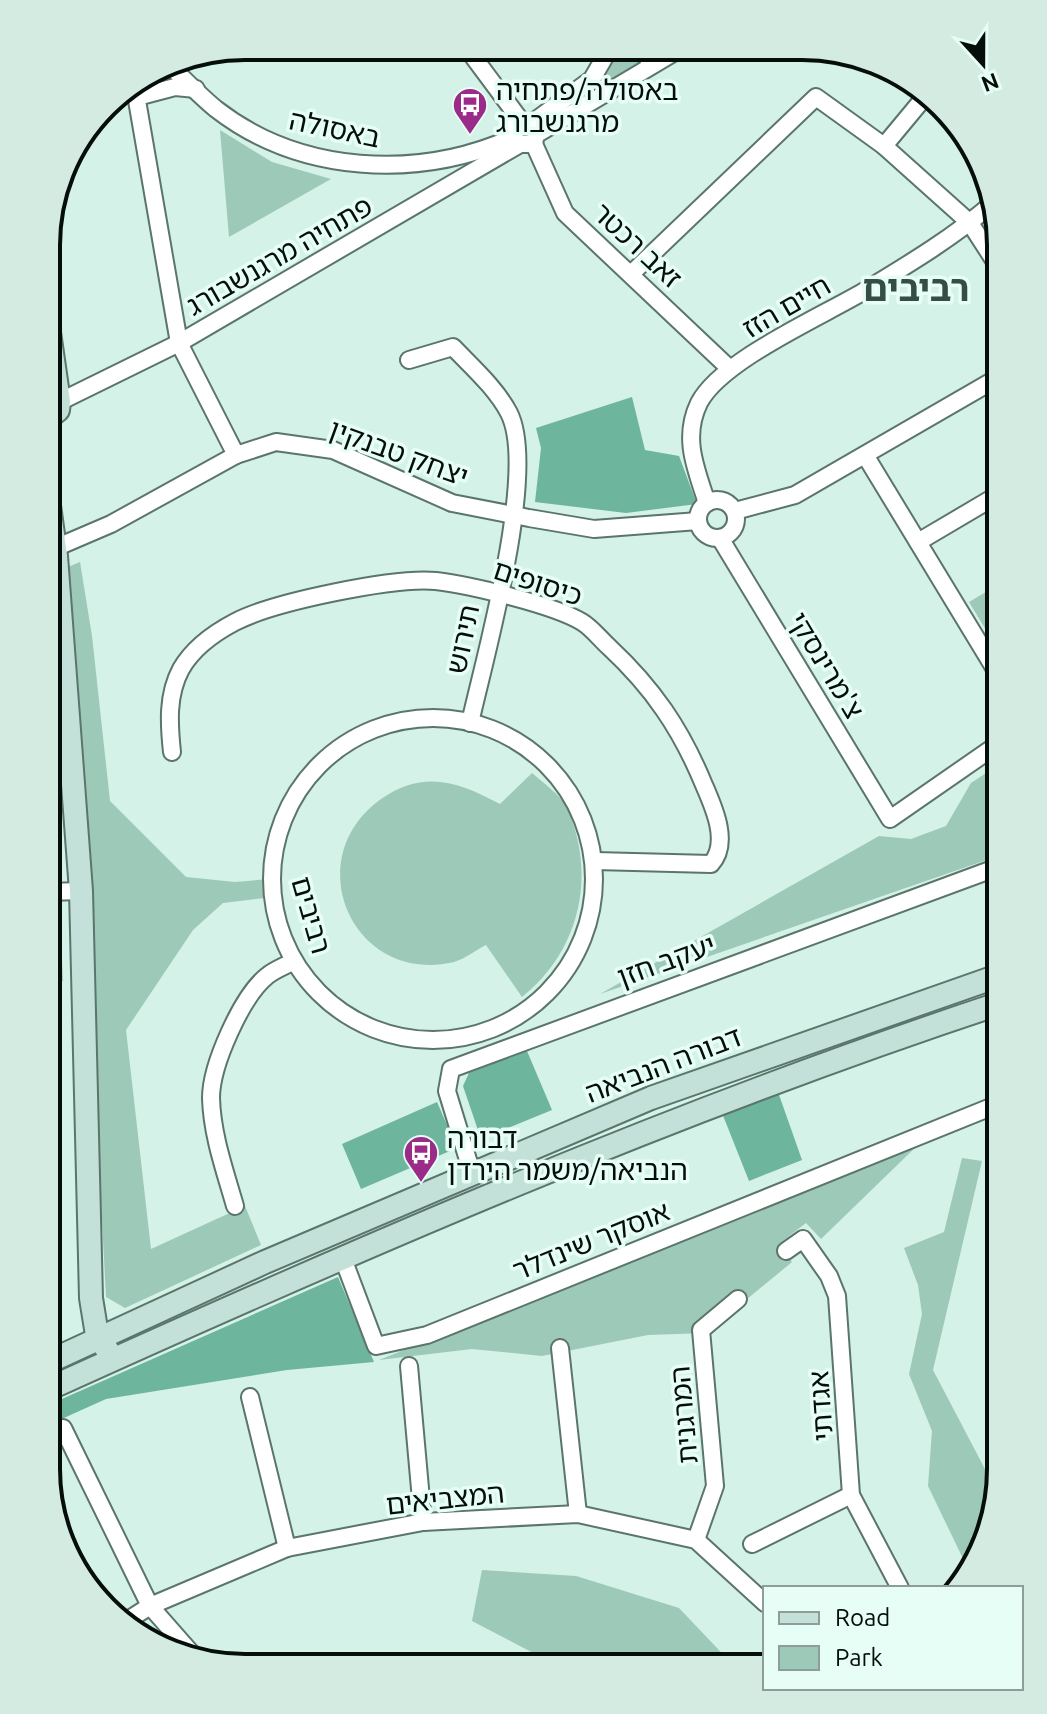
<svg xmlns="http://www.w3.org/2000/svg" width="1047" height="1714" viewBox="0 0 1047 1714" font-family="Ubuntu,'Noto Sans Hebrew',sans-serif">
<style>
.green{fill:#9dc9b9}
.forest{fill:#6db59c}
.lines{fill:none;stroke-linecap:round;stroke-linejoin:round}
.street-casing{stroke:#5b756b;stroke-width:20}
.secondary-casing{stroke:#5b756b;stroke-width:26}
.street{stroke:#fff;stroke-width:16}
.secondary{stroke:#c4e1d9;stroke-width:22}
.labels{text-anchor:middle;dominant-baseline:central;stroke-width:7;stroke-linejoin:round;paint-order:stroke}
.poi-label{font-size:28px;fill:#050e0a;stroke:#e6fef5;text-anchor:start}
.street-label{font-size:28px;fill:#050e0a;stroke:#e6fef5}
.district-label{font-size:36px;font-weight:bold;fill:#344e45;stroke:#e6fef5}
.rim{fill:none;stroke:#050e0a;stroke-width:4}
</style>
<rect width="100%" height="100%" fill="#d4f2e7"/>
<!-- green -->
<g class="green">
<polygon points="619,48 629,48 648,64 536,123 605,74"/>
<polygon points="220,130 272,162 331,179 229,237"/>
<polygon points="80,562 92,636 110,801 186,877 235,882 269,879 272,897 223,903 193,930 126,1030 151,1249 245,1206 261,1245 125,1308 106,1297 68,567"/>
<polygon points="1001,583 1001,655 969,602"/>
<polygon points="1001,763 1001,855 600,994 879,836 911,839 946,826 971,783"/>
<path d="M532 773C543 783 561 795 567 808 597 875 580 951 522 997L486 945C476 950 465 959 454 962 353 986 297 859 381 799 424 769 459 782 500 804Z"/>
<polygon points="59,896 63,981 47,983 47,897"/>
<polygon points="920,1143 821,1239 806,1223 780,1243 792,1262 706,1333 648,1335 542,1356 472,1349 379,1360"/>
<polygon points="962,1158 982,1161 933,1370 997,1492 968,1569 928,1486 932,1431 909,1374 922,1314 918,1285 904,1248 944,1232"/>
<polygon points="482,1570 576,1576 679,1608 736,1668 560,1667 472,1621"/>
</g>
<!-- forest -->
<g class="forest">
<polygon points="632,397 645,450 679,456 697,504 626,513 535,502 541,448 536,428"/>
<polygon points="527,1051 552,1110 481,1139 463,1086 469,1073"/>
<polygon points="778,1092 802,1160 749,1181 722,1113"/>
<polygon points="437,1102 457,1148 361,1189 342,1144"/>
<polygon points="338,1277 374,1362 287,1370 106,1399 46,1426 46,1406"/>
</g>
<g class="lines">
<defs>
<g id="street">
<polyline points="466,47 521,121 537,128 534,144 520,144 514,138 514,125 521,121"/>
<polyline points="637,48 654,64"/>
<path d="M167 63C183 78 199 95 216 109 300 174 417 180 512 138"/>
<polyline points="134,83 179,343 236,455"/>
<polyline points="137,97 175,87 196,89"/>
<polyline points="532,123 592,79 610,48"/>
<polyline points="539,133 680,49"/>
<polyline points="534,144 565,213 729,368"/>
<polyline points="884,146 928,93"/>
<polyline points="632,273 816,97 884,146 970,223 1001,271"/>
<path d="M409 360 453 347C472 367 496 388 509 413 538 470 485 656 470 723"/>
<polyline points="59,402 179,343 520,144"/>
<polyline points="865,455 1001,679"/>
<circle cx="717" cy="519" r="19"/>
<path d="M707 503C696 469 682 438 699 403 721 360 823 316 866 290 909 264 954 237 993 203"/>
<polyline points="735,511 795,495 1001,376"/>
<polyline points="720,538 890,819 1001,742"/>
<polyline points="918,542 1001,493"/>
<polyline points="55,548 111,524 236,455 276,442 333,450 452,503 529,518 594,529 698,521"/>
<circle cx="433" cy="879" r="161"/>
<path d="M172 752C169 724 167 695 181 669 193 648 214 633 235 622 273 602 394 577 436 581 470 585 554 605 582 622 592 628 600 639 609 647 653 688 681 729 704 785 714 808 730 843 711 864L595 861"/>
<polyline points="47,892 81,891"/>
<polyline points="472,1173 447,1091 451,1069 1001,866"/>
<path d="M235 1206C225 1171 212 1135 211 1098 211 1065 242 996 267 976 274 970 285 966 294 961"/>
<polyline points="786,1251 803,1239 829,1276 837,1296 851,1495 900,1588"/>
<polyline points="342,1256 376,1346 427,1335 1001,1103"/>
<polyline points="560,1348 578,1514"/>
<polyline points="409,1366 423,1522"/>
<polyline points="250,1397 287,1548"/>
<polyline points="63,1428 150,1606 194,1656"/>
<polyline points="696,1540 715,1486 701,1330 738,1299"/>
<polyline points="752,1544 851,1495"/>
<polyline points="122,1624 150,1606 287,1548 423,1522 578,1514 696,1540 765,1603"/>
<polyline points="329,1667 369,1667"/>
</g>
<g id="secondary">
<polyline points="47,419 58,410 59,402 48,325"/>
<polyline points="47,491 56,556 81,891 91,1298 97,1335 108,1351"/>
<polyline points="46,1363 265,1262 651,1098 1001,975"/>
<path d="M46 1390C359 1248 674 1111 1001 1003"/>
</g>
</defs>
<!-- street casing -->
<use href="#street" class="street-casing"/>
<!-- secondary casing -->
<use href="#secondary" class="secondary-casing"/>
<!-- street -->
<use href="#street" class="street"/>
<!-- secondary -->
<use href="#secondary" class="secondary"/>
</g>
<!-- icons -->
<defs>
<symbol id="bus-pin" viewBox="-11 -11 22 30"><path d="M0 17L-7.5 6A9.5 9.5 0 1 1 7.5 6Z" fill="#9b2b89" stroke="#e6fef5"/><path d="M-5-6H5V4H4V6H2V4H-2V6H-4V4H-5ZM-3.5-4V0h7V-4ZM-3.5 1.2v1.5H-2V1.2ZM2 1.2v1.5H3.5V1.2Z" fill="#fff"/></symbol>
</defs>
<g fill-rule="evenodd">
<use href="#bus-pin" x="450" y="85" width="40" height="54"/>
<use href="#bus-pin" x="401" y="1133" width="40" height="54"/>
</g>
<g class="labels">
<!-- poi labels -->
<g class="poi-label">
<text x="496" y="89">באסולה/פתחיה<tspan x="496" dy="32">מרגנשבורג</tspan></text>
<text x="447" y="1137">דבורה<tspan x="447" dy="32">הנביאה/משמר הירדן</tspan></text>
</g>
<!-- street labels -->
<g class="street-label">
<text transform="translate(335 128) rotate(12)">באסולה</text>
<text transform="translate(638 245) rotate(43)">זאב רכטר</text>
<text transform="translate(279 255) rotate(-30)">פתחיה מרגנשבורג</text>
<text transform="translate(786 306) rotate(-30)">חיים הזז</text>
<text transform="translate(399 452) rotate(20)">יצחק טבנקין</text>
<text transform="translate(538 582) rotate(18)">כיסופים</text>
<text transform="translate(462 639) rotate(-78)">תירוש</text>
<text transform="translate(827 665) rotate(59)">צ'מרינסקי</text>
<text transform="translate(312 915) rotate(74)">רביבים</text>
<text transform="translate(666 960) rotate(-20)">יעקב חזן</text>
<text transform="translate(663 1064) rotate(-21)">דבורה הנביאה</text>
<text transform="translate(591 1240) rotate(-22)">אוסקר שינדלר</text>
<text transform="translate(820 1406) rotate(-94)">אגדתי</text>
<text transform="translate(683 1415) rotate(-95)">המרגנית</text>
<text transform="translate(445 1498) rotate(-6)">המצביאים</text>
</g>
<!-- district labels -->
<g class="district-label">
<text x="916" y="287">רביבים</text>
</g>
</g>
<!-- crop -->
<path d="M0 0H1047V1714H0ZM245 60H802A185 185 0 0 1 987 245V1469A185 185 0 0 1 802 1654H245A185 185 0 0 1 60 1469V245A185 185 0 0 1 245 60Z" fill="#d4ebe2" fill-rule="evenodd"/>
<path class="rim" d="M245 60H802A185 185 0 0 1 987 245V1469A185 185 0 0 1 802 1654H245A185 185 0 0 1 60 1469V245A185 185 0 0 1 245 60Z"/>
<!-- legend -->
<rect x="763" y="1586" width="260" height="104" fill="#e6fef5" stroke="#8c9e97" stroke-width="2"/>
<rect x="779" y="1612" width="40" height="12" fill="#c4e1d9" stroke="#8c9e97" stroke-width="2"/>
<text x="835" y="1626" font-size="24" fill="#050e0a">Road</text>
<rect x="779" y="1646" width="40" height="24" fill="#9dc9b9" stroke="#8c9e97" stroke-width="2"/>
<text x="835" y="1666" font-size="24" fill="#050e0a">Park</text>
<!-- north arrow -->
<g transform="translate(983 64) rotate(159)" stroke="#e6fef5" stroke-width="6" paint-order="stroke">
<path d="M0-6L14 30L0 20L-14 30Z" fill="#050e0a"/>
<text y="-12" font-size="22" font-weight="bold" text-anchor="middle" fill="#050e0a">N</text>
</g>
</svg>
